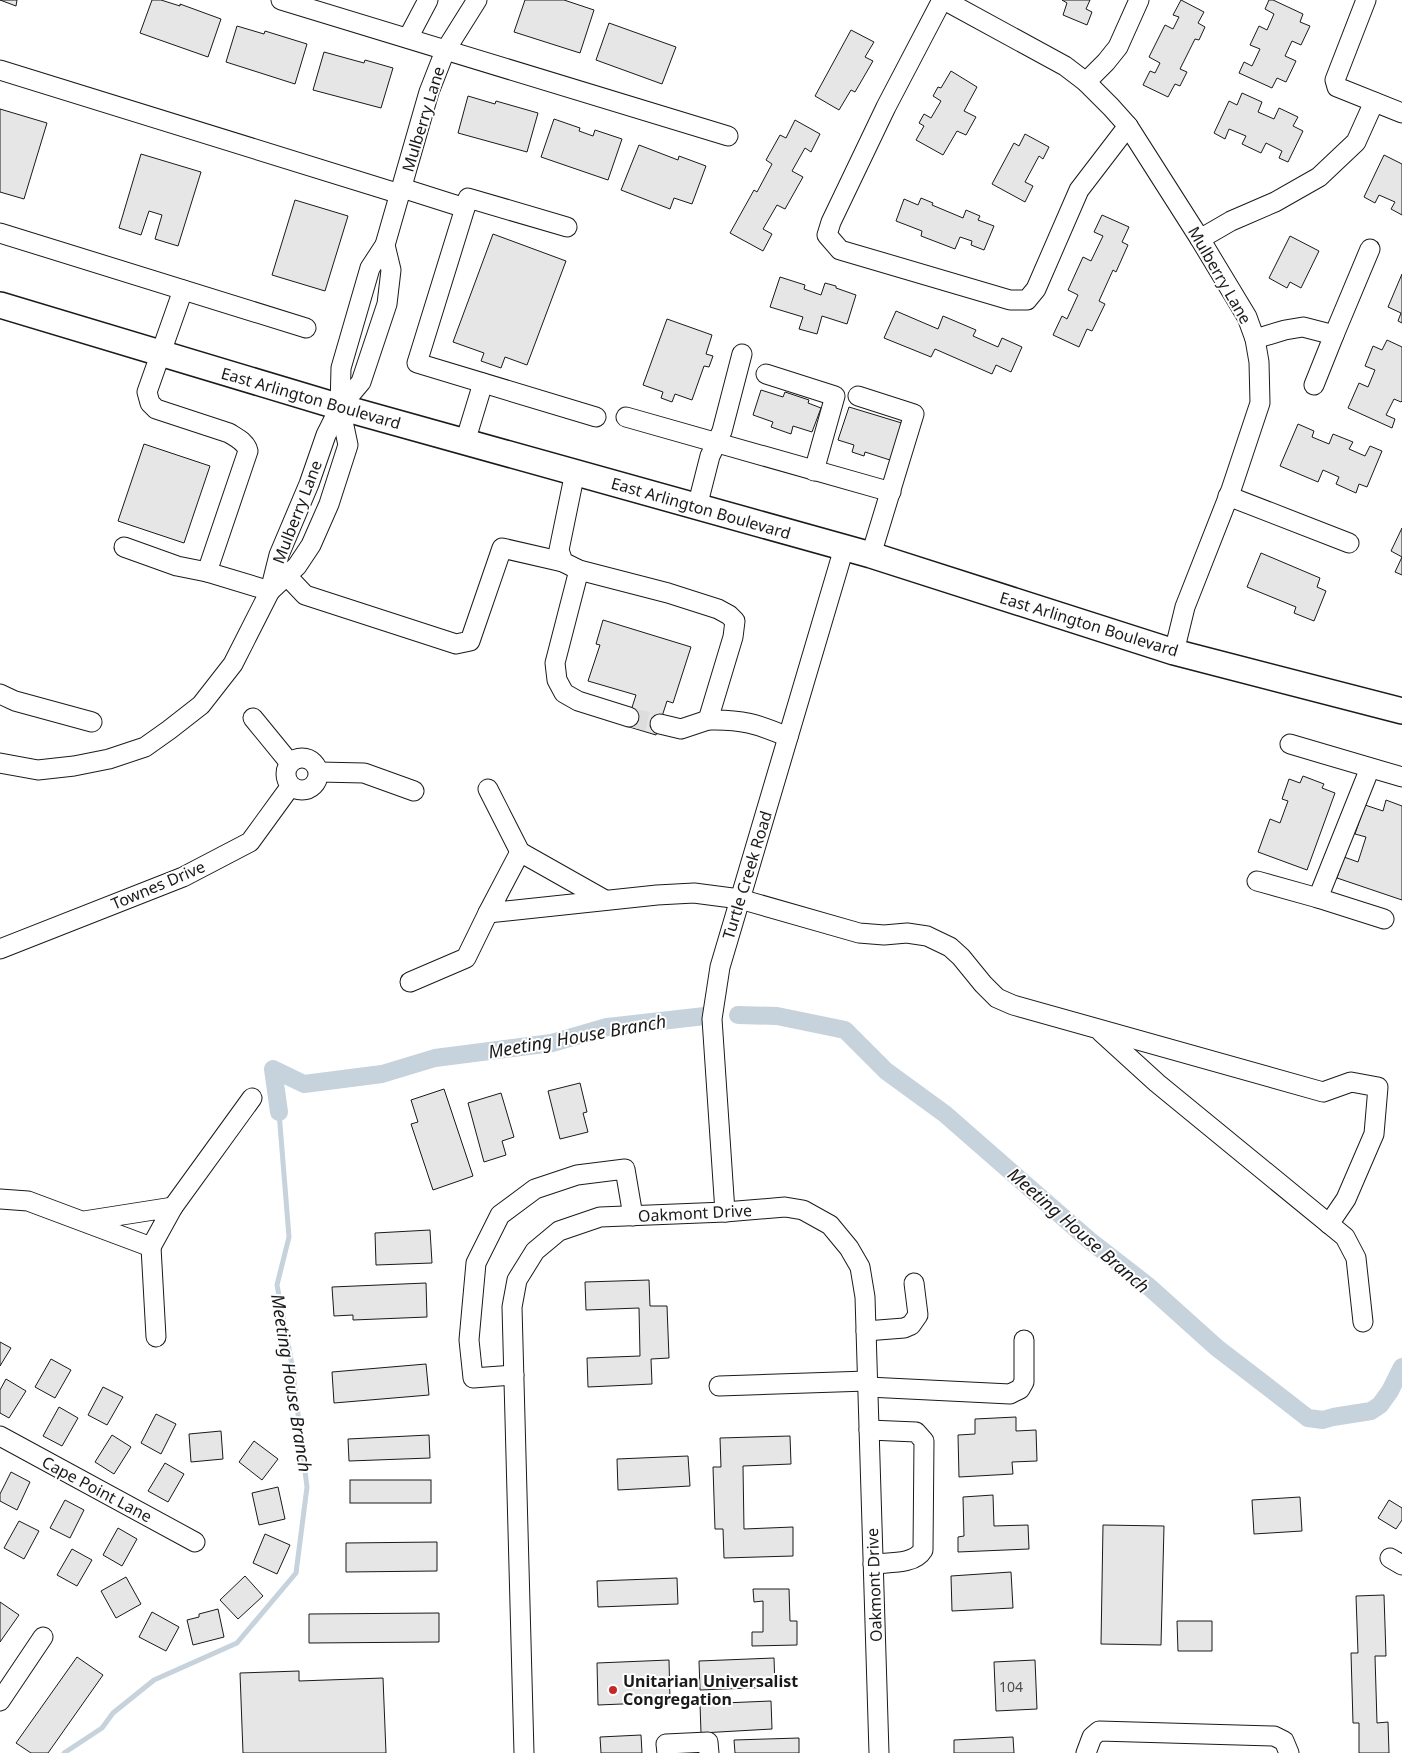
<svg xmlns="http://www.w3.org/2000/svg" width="1402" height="1753" viewBox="0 0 1402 1753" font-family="'Noto Sans',sans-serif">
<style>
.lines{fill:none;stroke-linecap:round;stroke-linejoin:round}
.stream{stroke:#c6d2dc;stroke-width:5}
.canal{stroke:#c6d2dc;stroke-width:18}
.building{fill:#e6e6e6;stroke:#1a1a1a}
.minor-tunnel{stroke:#ddd;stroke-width:19;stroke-dasharray:19 9;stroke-linecap:butt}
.minor-casing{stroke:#1a1a1a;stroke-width:21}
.major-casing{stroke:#1a1a1a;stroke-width:28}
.minor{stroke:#fff;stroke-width:19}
.major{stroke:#fff;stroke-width:25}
.poi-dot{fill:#c62828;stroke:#fff;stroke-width:2}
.labels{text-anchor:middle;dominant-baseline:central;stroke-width:4;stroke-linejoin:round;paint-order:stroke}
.number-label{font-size:14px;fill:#4d4d4d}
.street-label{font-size:16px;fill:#1a1a1a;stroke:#fff}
.poi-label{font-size:16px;font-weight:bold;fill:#1a1a1a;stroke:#fff;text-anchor:start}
.water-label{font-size:18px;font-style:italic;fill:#1a1a1a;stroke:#fff}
</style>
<rect width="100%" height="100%" fill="#fff"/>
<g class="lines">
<!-- stream -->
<polyline class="stream" points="64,1753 102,1728 113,1713 154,1680 237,1643 296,1573 307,1487 292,1365 277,1285 289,1237 279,1112"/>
<!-- canal -->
<g class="canal">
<polyline points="738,1015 777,1016 845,1030 886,1071 945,1114 1089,1240 1147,1285 1216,1347 1308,1418 1323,1420 1333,1417 1371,1411 1380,1405 1390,1391 1402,1367"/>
<polyline points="279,1112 273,1069 304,1084 382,1074 435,1058 552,1043 607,1027 705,1016"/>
</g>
</g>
<!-- building -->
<g class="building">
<polygon points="0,0 17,0 16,6"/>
<polygon points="152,0 161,0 180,6 180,4 221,19 208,57 140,33"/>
<polygon points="525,0 564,0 594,10 580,53 514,32"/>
<polygon points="1062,0 1090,0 1086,9 1092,12 1087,25 1063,15 1067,3"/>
<polygon points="1181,0 1204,12 1198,23 1205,27 1199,40 1195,39 1180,69 1187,72 1180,86 1175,84 1168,97 1143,85 1150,71 1155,73 1160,63 1149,57 1165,25 1173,29 1179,17 1173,15"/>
<polygon points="1269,0 1273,0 1303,14 1300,22 1310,26 1301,45 1292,41 1285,56 1296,61 1286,82 1277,78 1272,88 1239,73 1244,62 1252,66 1260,49 1250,45 1259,26 1267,30 1274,14 1265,9"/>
<polygon points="609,23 676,47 662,84 596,60"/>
<polygon points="237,26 264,34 265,31 307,44 295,84 226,62"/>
<polygon points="851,30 874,42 865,57 873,61 855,92 851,90 839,110 815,96"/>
<polygon points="324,52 364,63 365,60 393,68 381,108 313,90"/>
<polygon points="951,71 977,87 964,111 976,117 966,135 957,131 943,155 916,140 924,126 919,123 924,114 931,118 941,101 933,96 938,87 941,88"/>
<polygon points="1242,93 1262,102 1258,112 1274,119 1279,108 1298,117 1293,126 1303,131 1288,162 1279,158 1282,151 1266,143 1261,153 1242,144 1246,136 1229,129 1225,139 1214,133 1229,101 1237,105"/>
<polygon points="468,96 495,104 496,101 538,113 527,152 458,133"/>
<polygon points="0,109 47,123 24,199 0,192"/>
<polygon points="554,119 580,128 579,131 593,136 595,130 622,139 608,180 541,157"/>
<polygon points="795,120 820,134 811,152 805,148 792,171 803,177 785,209 777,205 763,229 772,234 763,251 730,233 754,190 757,192 772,164 766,160 780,135 786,138"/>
<polygon points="1025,134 1049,147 1043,159 1039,156 1025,182 1033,186 1025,202 992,184 1014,143 1019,146"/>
<polygon points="639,145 678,160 679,156 706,166 692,204 674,198 670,209 621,190"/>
<polygon points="141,154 201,172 178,246 155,239 162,215 149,211 141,235 119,228"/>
<polygon points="1384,155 1402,164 1402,215 1391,209 1395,202 1379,195 1375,203 1364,197"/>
<polygon points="921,198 933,203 932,205 963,218 966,210 980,216 978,220 994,226 984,250 971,245 972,241 960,237 955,249 921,236 922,231 896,221 904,199 918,205"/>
<polygon points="295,200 348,216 325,291 272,275"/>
<polygon points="1102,215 1129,227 1122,242 1128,245 1116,272 1113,270 1099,301 1105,304 1092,331 1087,329 1079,347 1053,335 1062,316 1067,319 1078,295 1068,290 1083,257 1091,261 1103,236 1094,232"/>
<polygon points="493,234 566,261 527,365 505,357 501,368 481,361 484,353 453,342"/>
<polygon points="1290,236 1319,251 1301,288 1290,282 1287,288 1269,278"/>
<polygon points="1402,274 1402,323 1398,321 1401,313 1388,307"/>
<polygon points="780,277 805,285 804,289 821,295 825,283 836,286 836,288 856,295 847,324 822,316 817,334 799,329 803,317 770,307"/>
<polygon points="896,311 938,329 943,316 976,330 973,336 998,347 1002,338 1022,347 1011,372 996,365 992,374 935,349 931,357 884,338"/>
<polygon points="667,319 712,335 706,354 713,356 709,367 704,366 692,400 675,394 672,402 661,398 663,392 643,385"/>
<polygon points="1387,340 1402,347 1402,401 1401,402 1394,399 1386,415 1395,419 1392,428 1348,408 1359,383 1368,387 1375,370 1365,366 1373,346 1382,350"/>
<polygon points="761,390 783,397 785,392 809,400 808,403 821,408 812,432 793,426 791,434 771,427 773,422 753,415"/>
<polygon points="849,407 905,424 893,461 865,452 864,456 852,452 854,445 838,440"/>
<polygon points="1298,424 1314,431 1312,437 1329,444 1333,434 1353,442 1349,449 1365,456 1370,446 1382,451 1367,487 1359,484 1356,493 1336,484 1339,477 1323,470 1318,482 1280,466"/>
<polygon points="144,444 210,466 184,543 118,521"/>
<polygon points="1402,528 1402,557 1391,551"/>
<polygon points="1261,553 1320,578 1317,587 1326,591 1314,621 1294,613 1296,607 1247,587"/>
<polygon points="1402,557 1402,575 1395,572"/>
<polygon points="603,620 691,647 673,703 667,701 656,735 626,726 636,695 588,681 600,645 596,644"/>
<polygon points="1303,776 1324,784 1322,788 1335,793 1307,870 1258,852 1270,819 1280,823 1288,801 1282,799 1289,779 1300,783"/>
<polygon points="1386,800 1402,806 1402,900 1337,878 1344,857 1358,862 1366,837 1355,834 1365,805 1383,811"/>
<polygon points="580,1083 587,1112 583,1113 588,1132 560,1139 548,1091"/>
<polygon points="444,1089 473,1176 433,1190 411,1124 418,1122 411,1100"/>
<polygon points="501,1093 514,1137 502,1141 506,1155 484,1162 468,1103"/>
<polygon points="430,1230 432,1263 376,1265 375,1233"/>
<polygon points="649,1280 650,1306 667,1306 669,1358 651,1359 652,1384 588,1387 587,1358 640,1356 639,1308 586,1310 585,1282"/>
<polygon points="426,1283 427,1317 353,1320 353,1315 334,1316 332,1287"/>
<polygon points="0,1342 11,1348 0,1366"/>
<polygon points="51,1359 71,1370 55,1398 35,1387"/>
<polygon points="426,1364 429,1395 334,1403 332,1372"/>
<polygon points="6,1379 26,1391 9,1418 0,1413 0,1390"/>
<polygon points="103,1387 123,1397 107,1425 88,1415"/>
<polygon points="59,1407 78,1418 62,1446 43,1436"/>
<polygon points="156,1414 176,1424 161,1454 141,1443"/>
<polygon points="1016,1417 1016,1431 1036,1430 1037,1461 1012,1462 1013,1474 959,1477 958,1435 975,1434 975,1419"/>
<polygon points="221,1431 223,1459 191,1462 189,1434"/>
<polygon points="112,1435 131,1447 114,1474 95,1462"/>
<polygon points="429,1435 430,1458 349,1461 348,1439"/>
<polygon points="790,1436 791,1464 743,1466 744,1529 793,1527 793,1556 724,1558 723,1529 715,1529 713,1467 721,1467 720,1438"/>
<polygon points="254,1441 278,1459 262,1480 239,1462"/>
<polygon points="688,1456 690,1486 618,1490 617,1459"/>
<polygon points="165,1463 184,1474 168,1502 148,1491"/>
<polygon points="11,1472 30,1482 17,1510 0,1501 0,1494"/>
<rect x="350" y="1480" width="81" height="23"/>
<polygon points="278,1487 285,1519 259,1525 252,1493"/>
<polygon points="993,1495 994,1526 1028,1525 1029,1549 958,1552 958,1537 964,1536 963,1497"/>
<polygon points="1300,1497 1302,1531 1254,1534 1252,1500"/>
<polygon points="65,1500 84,1510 70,1538 50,1528"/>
<polygon points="1389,1500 1402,1508 1402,1520 1396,1529 1378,1518"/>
<polygon points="19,1521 39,1531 24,1559 4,1548"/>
<polygon points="1103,1525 1164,1526 1161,1645 1101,1644"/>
<polygon points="118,1528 137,1539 122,1566 103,1555"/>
<polygon points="265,1534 290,1545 277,1574 253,1563"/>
<polygon points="437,1542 437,1571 346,1572 346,1543"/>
<polygon points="72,1549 92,1560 77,1586 57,1575"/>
<polygon points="1011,1572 1013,1608 952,1611 951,1576"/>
<polygon points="245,1576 263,1596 238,1619 220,1600"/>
<polygon points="126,1577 141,1604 116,1618 101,1591"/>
<polygon points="677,1578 678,1604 598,1607 597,1581"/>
<polygon points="753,1589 789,1589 790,1621 797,1621 797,1645 752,1646 752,1632 763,1632 763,1601 754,1602"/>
<polygon points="1384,1595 1386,1656 1375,1656 1377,1723 1388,1722 1389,1753 1359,1753 1359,1723 1353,1723 1351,1653 1358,1653 1356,1596"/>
<polygon points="0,1602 19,1615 0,1642"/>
<polygon points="218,1609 224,1637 193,1645 187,1620 199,1617 199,1614"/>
<polygon points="152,1612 179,1627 166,1651 139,1637"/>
<polygon points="439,1613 439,1642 309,1643 309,1614"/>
<polygon points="1177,1621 1212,1621 1212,1651 1178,1651"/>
<polygon points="77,1657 103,1675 48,1753 31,1753 16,1743"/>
<polygon points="774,1658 775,1687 700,1690 699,1661"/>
<polygon points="669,1660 670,1702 598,1705 597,1663"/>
<polygon points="1035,1660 1037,1709 996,1711 994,1662"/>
<polygon points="299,1671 299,1681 383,1678 386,1753 243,1753 240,1673"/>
<polygon points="771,1701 772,1729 701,1733 700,1704"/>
<polygon points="641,1735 642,1753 601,1753 600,1737"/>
<polygon points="1013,1737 1014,1753 954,1753 954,1740"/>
<polygon points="799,1738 799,1753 735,1753 734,1740"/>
</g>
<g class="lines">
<!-- minor-tunnel -->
<polyline class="minor-tunnel" points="629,717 660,724"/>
<defs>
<g id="minor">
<polyline points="281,0 728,136"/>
<polyline points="942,0 886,107 831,222 827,235 840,250 1010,300 1027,300 1036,289 1079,190 1128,126"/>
<polyline points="944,0 1065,66 1086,82 1111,107 1128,126 1200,239 1247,317 1255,339 1259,362 1260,403 1231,490 1185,607 1174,652"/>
<polyline points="1366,0 1335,80 1337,87 1402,113"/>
<polyline points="408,38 428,0"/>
<polyline points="0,70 400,194"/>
<polyline points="1086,82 1106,62 1118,47 1139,0"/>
<polyline points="402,188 465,208 417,363 596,417"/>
<polyline points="465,208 468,198 567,227"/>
<polyline points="0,233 306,328"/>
<polyline points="1200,239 1231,221 1275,202 1319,177 1356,142 1374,102"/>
<path d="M183 290 147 392 150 403 156 409 229 433C237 438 246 442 248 451L207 572 270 591"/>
<polyline points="1334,335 1370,249"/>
<polyline points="1255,339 1285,330 1303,327 1334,335 1314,385"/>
<polyline points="766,374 835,396 814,471"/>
<polyline points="858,396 914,414 871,555"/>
<polyline points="626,417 891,492"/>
<polyline points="465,442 483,383"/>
<path d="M575 472 559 550 563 562 579 570 668 593 718 609 729 615 735 621 733 637 708 720C741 719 758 724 788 737"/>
<polyline points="1228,496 1349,543"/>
<polyline points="697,507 710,456 722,431 742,354"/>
<polyline points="124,547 177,566 207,572"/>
<polyline points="579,570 555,663 557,680 564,693 578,701 629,717"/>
<polyline points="287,576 305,595 456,644 470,641 502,548 563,562"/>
<polyline points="270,591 297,566 311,545 329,504 348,445 340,407 341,368 370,268 385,245 429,92 445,51 477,0"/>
<polyline points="0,694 15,701 92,722"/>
<polyline points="253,718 289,762"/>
<polyline points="660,724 681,729 708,720"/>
<polyline points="1290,744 1402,777"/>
<circle cx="302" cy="774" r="16"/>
<polyline points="0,763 38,770 74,766 109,759 145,747 169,730 201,705 233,664 270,591 279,555 309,484 326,435 340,407 361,382 387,304 391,270 385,245"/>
<polyline points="319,772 364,773 414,791"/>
<polyline points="488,789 520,852"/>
<polyline points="1257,881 1318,898 1384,919"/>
<polyline points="1318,898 1370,768"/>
<polyline points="605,900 520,852 488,913 657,895 694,893 740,899 859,933 884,935 907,933 927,936 950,947 961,957 983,984 997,998 1013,1005 1323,1092 1351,1082 1378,1087 1374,1134 1346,1199 1329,1224"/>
<polyline points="0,949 183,877 250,842 290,787"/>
<polyline points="410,982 466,958 488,913"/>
<polyline points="1101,1032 1157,1083 1345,1237 1356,1258 1363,1322"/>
<polyline points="0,1199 28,1201 151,1247 173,1207 84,1221"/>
<polyline points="173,1207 252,1098"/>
<polyline points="725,1212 712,1019 720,967 844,548"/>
<polyline points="151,1247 156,1337"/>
<polyline points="866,1331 904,1328 911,1325 918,1315 914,1283"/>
<polyline points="514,1375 473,1378 469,1340 476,1263 500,1215 535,1189 577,1175 625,1169 633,1216"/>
<polyline points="719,1386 867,1381"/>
<polyline points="868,1387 1010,1394 1020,1389 1024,1382 1024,1340"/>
<path d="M869 1430 916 1432 924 1441 923 1550C914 1565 888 1562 873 1564"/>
<polyline points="0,1436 195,1542"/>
<polyline points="1390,1558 1402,1565"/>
<polyline points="0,1701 43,1637"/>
<polyline points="524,1753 512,1307 517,1280 535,1251 559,1231 600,1217 725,1212 785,1207 803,1210 830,1225 849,1248 860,1267 865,1297 879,1753"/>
<polyline points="667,1753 666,1744 708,1742 709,1753"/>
<polyline points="1086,1753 1092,1737 1099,1731 1274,1736 1284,1741 1289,1753"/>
</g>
<polyline id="major" points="0,305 340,407 871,555 1174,652 1402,711"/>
</defs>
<!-- minor casing -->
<use href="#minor" class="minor-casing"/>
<!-- major casing -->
<use href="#major" class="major-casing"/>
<!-- minor -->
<use href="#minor" class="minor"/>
<!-- major -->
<use href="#major" class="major"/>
</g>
<!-- markers -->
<circle class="poi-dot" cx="613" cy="1690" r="5"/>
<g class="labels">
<!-- number labels -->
<g class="number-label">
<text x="1011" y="1686">104</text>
</g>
<!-- street labels -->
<g class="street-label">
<text transform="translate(423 119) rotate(-73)">Mulberry Lane</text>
<text transform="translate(1220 275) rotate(60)">Mulberry Lane</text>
<text transform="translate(311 398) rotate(16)">East Arlington Boulevard</text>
<text transform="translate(701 508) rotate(16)">East Arlington Boulevard</text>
<text transform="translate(297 512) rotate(-69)">Mulberry Lane</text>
<text transform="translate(1089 624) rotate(17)">East Arlington Boulevard</text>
<text transform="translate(747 875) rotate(-73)">Turtle Creek Road</text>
<text transform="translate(158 885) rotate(-23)">Townes Drive</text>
<text transform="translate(695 1213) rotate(-3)">Oakmont Drive</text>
<text transform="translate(97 1489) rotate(28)">Cape Point Lane</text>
<text transform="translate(874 1585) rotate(-92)">Oakmont Drive</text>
</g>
<!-- poi labels -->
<g class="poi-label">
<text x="623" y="1681">Unitarian Universalist<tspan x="623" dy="18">Congregation</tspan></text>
</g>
<!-- water labels -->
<g class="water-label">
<text transform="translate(577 1036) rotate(-10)">Meeting House Branch</text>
<text transform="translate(1079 1230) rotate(41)">Meeting House Branch</text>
<text transform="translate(292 1383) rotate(81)">Meeting House Branch</text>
</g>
</g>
</svg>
